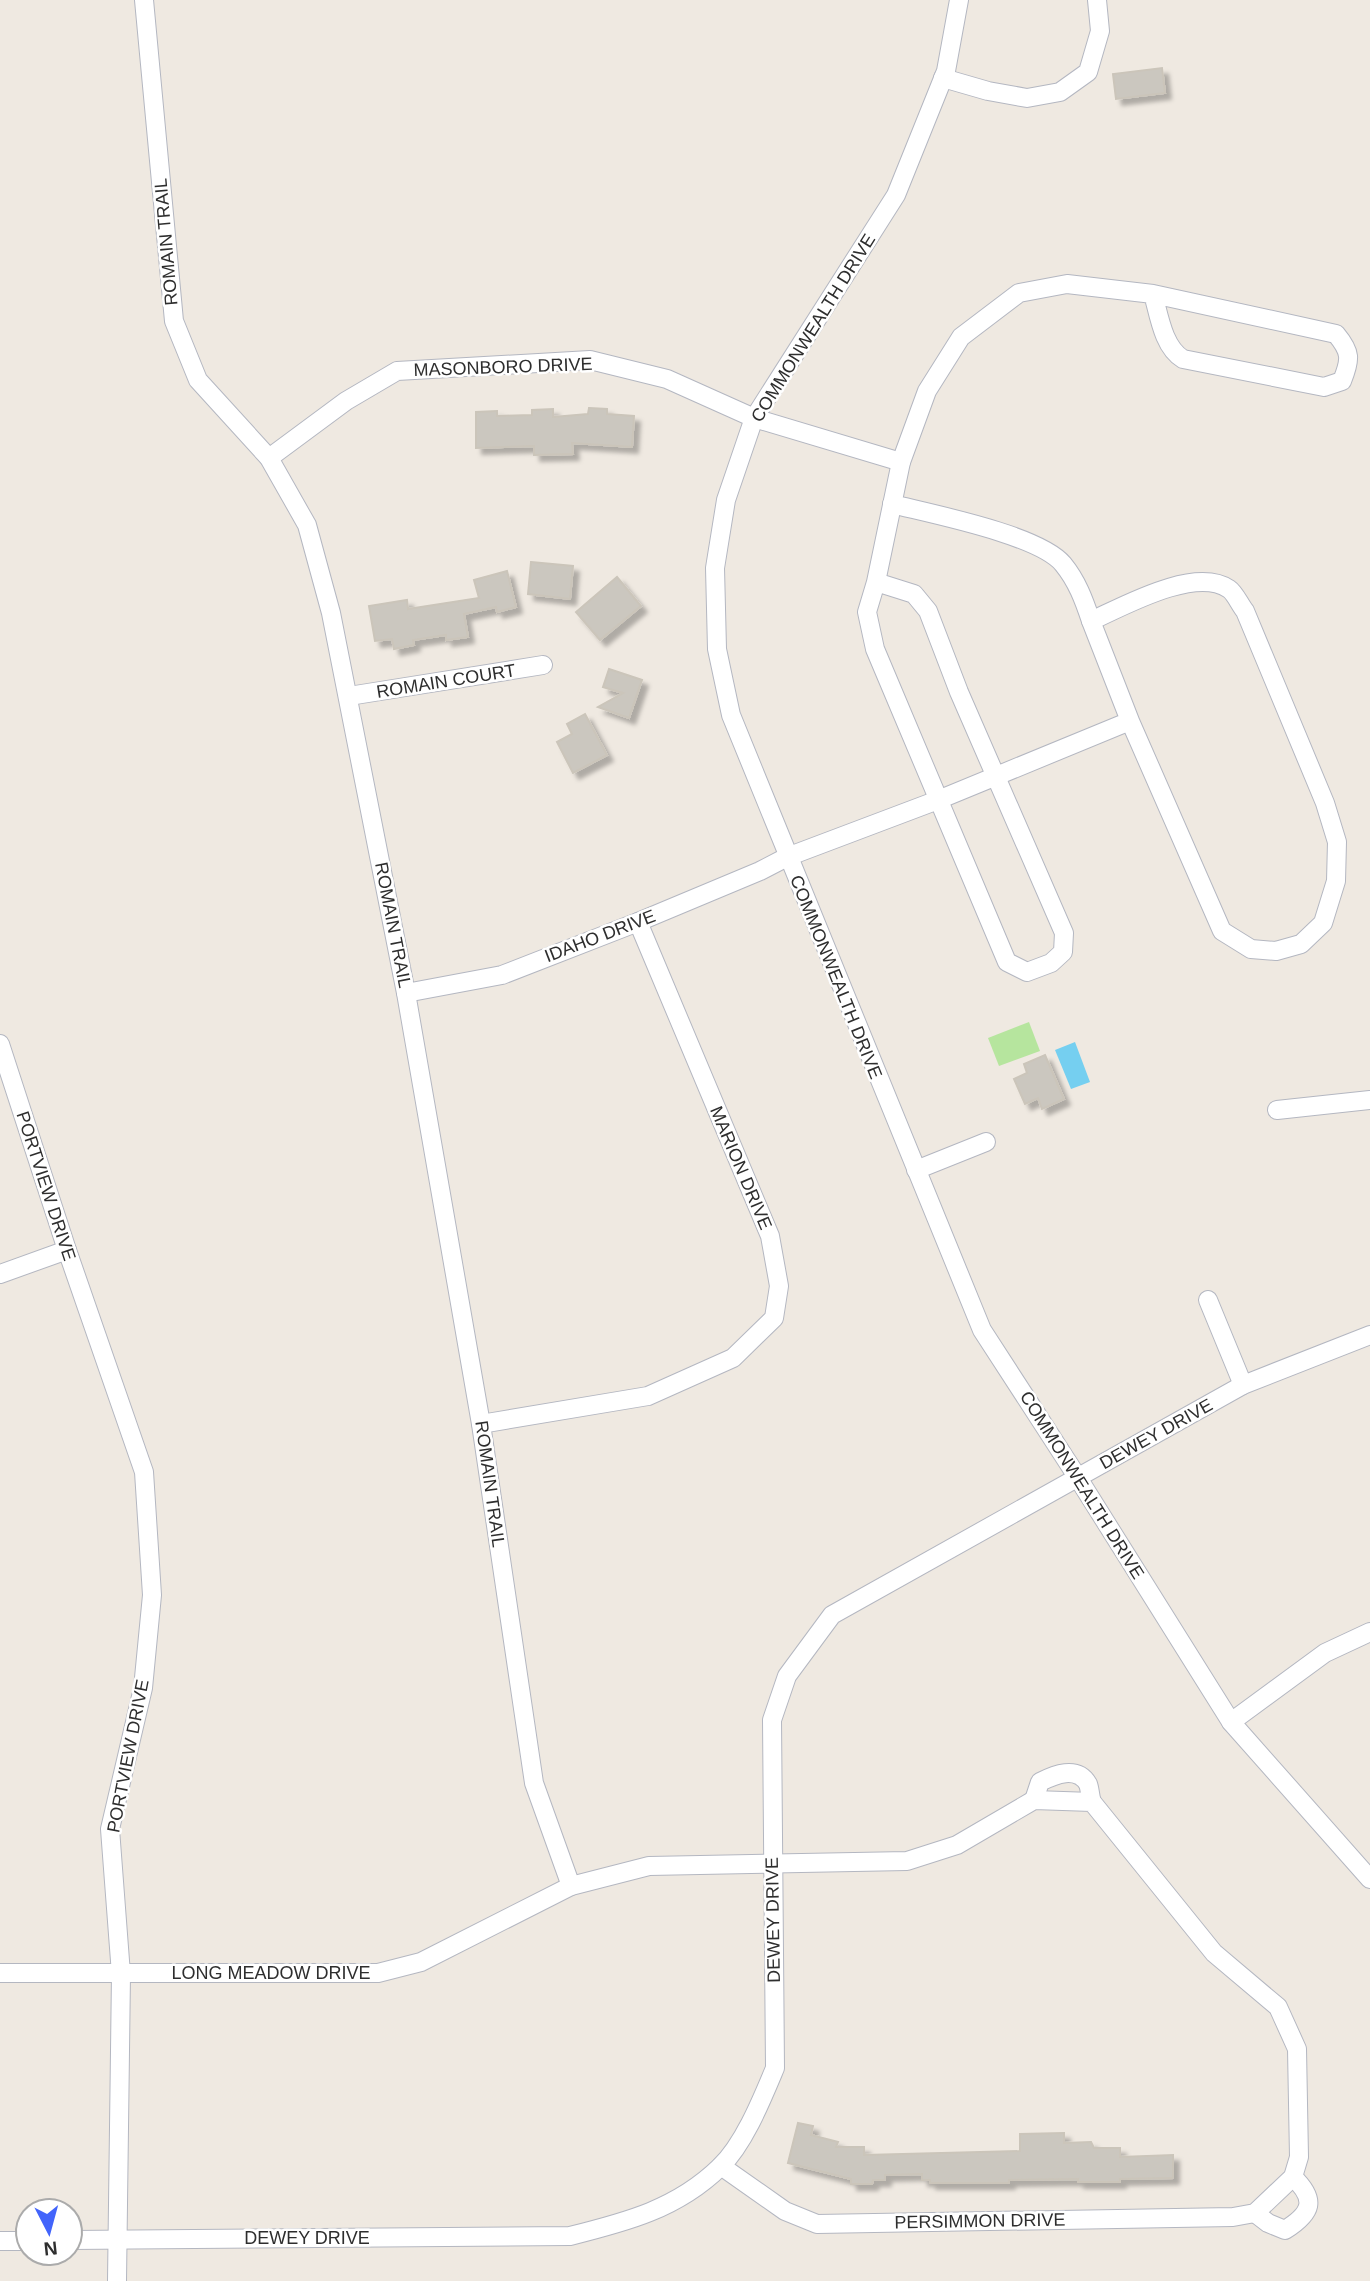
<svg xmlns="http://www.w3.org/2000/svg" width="1370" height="2281" viewBox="0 0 1370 2281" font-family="Helvetica,sans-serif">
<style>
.green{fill:#b6e59e}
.water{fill:#75cff0}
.building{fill:#cbc7bf;stroke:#cbc5ba;stroke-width:2;filter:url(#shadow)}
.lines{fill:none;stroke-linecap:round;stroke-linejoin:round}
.minor-casing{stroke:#b4b7c1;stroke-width:20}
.minor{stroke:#fff;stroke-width:18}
.labels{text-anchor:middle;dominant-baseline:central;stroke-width:5;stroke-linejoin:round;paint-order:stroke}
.street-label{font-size:18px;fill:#2e2e2e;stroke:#fff}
</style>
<defs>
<filter id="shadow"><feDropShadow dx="6" dy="6" stdDeviation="2" flood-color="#0004"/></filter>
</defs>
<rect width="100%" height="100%" fill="#efe9e1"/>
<!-- green -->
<polygon class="green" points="1029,1022 1040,1051 999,1066 988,1038"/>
<!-- water -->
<polygon class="water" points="1075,1042 1090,1082 1071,1089 1055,1050"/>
<!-- building -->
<g class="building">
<polygon points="1162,68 1165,93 1116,99 1113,74"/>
<polygon points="589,408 607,409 607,414 634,416 632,447 572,443 573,454 534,455 534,446 476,448 476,412 497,411 497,416 532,415 532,410 553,409 553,417 588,414"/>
<polygon points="531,562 573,566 570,599 528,594"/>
<polygon points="507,571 516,607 497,612 496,607 464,614 468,637 446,640 446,635 413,640 414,645 394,649 392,639 375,641 369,606 407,600 408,609 479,598 474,580"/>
<polygon points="617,577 641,606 600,640 576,612"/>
<polygon points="609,669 642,680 629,718 598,707 623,693 603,687"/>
<polygon points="585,714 607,755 573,773 557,742 572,734 567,724"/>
<polygon points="1045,1055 1064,1099 1042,1109 1038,1098 1025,1104 1014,1079 1027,1073 1024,1064"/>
<polygon points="798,2123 813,2126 811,2135 838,2142 836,2147 864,2147 864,2155 1020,2151 1020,2134 1064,2133 1064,2143 1091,2142 1094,2148 1120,2148 1120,2157 1173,2155 1173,2178 1120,2179 1120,2182 1078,2182 1078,2179 1009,2180 1009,2183 930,2183 930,2180 922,2180 922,2174 885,2175 885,2180 873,2180 872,2184 851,2184 851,2179 788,2163"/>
</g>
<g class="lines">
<defs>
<g id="minor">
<polyline points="144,0 174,321 198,380 269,458 307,525 331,613 406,993 481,1424 534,1783 571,1886"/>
<polyline points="959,0 946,71 896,195 754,418 726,500 715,568 717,649 731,715 982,1330 1078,1478 1231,1722 1370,1879"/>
<polyline points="943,78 988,91 1027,98 1060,92 1088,72 1100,31 1097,0"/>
<polyline points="269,458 346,401 397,371 590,360 667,379 754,418 901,462"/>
<path d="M892 504C932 514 1039 535 1063 564 1077 581 1084 600 1091 621"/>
<path d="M876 582 914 594 928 611 959 692 1064 933 1063 952 1051 963 1027 972 1007 962 875 649 867 612 876 582 901 462 927 391 961 337 1019 293 1067 284 1153 294 1336 334C1351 352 1351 359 1342 381L1324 387 1183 359C1163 347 1159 315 1153 294"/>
<polyline points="349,696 543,665"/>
<path d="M406 993 502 975 638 922 760 871 787 857 938 800 1130 721 1091 621C1124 606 1195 566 1229 589 1235 593 1240 605 1245 611L1325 803 1337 842 1336 881 1323 923 1301 944 1276 951 1251 949 1222 931 1130 721"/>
<polyline points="0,1044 67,1250 144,1472 152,1595 143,1688 110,1829 121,1974 117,2281"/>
<polyline points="1277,1110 1370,1100"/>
<polyline points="916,1170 986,1142"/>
<polyline points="0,1274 67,1250"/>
<polyline points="1208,1300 1243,1385"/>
<polyline points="481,1424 648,1396 733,1358 774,1318 779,1286 770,1236 638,922"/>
<polyline points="1231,1722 1325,1653 1370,1632"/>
<path d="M1034 1800 1040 1782C1054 1775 1077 1765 1088 1784 1090 1789 1090 1797 1092 1802"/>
<polyline points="0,1973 378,1973 421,1962 571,1886 649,1866 907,1861 957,1845 1034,1800 1092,1802 1214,1953 1278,2007 1297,2049 1299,2157 1293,2177 1255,2213 1233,2217 817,2224 785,2211 721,2166"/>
<path d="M1255 2213 1268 2223 1285 2230C1312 2213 1317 2200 1293 2177"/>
<path d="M70 2240 570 2236C626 2222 677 2209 720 2167 744 2144 762 2099 775 2068L772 1720 787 1676 832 1615 1243 1385 1370 1335"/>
<polyline points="0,2241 28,2241"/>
</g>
</defs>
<!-- minor casing -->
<use href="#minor" class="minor-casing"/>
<!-- minor -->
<use href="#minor" class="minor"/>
</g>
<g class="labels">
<!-- street labels -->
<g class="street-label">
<text transform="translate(166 242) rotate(-95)">ROMAIN TRAIL</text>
<text transform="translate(813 328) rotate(-58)">COMMONWEALTH DRIVE</text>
<text transform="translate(503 367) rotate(-2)">MASONBORO DRIVE</text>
<text transform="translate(446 681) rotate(-9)">ROMAIN COURT</text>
<text transform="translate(393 925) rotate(79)">ROMAIN TRAIL</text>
<text transform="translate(600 936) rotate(-21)">IDAHO DRIVE</text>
<text transform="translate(836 977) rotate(68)">COMMONWEALTH DRIVE</text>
<text transform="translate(741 1168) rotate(67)">MARION DRIVE</text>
<text transform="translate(46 1186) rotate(72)">PORTVIEW DRIVE</text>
<text transform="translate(1156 1434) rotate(-29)">DEWEY DRIVE</text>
<text transform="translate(490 1484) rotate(82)">ROMAIN TRAIL</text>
<text transform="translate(1082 1485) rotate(58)">COMMONWEALTH DRIVE</text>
<text transform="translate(128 1756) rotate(-79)">PORTVIEW DRIVE</text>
<text transform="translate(773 1920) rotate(-91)">DEWEY DRIVE</text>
<text x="271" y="1973">LONG MEADOW DRIVE</text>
<text transform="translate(980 2221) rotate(-1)">PERSIMMON DRIVE</text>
<text x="307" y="2238">DEWEY DRIVE</text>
</g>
</g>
<!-- north arrow -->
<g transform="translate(49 2232) rotate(174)"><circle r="33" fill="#ffffff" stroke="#ababab" stroke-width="2"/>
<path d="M0-5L12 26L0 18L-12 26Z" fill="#4264fb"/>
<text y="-10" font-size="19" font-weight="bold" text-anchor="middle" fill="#2e2e2e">N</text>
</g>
</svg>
